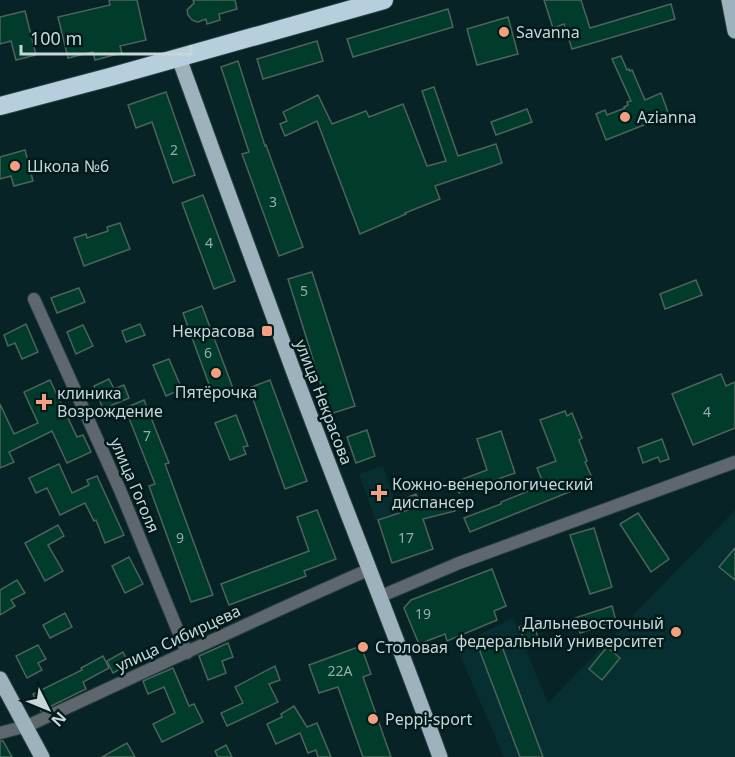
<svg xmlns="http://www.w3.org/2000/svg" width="735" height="757" viewBox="0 0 735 757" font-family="'Noto Sans',sans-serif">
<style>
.built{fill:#072e31}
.building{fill:#003b2b;stroke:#4c645b;stroke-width:1.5}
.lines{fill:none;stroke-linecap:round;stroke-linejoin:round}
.minor-casing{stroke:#274041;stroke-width:14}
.major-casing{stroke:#274041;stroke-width:17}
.highway-casing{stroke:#274041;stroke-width:20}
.minor{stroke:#5e676d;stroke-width:12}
.major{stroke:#9eb2bd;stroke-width:15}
.highway{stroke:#b7cfdd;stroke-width:18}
.poi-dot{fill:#f2a080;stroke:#011a1b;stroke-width:2}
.labels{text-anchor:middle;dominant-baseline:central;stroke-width:5;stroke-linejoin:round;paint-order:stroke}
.number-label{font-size:14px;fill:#95afac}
.poi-label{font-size:16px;fill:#c7d6d7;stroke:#011a1b;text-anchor:start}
.street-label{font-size:16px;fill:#c7d6d7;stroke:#011a1b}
</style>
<rect width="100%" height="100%" fill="#082325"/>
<!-- built -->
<g class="built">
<polygon points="383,466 398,512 375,520 359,474"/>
<polygon points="735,510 735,757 504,757 456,646 513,618 548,703"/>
</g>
<!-- building -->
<g class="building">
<polygon points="109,0 137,0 146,40 120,46 122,53 95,60 93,52 68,58 58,17 110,5"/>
<polygon points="193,0 235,0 237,9 219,14 220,20 207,24 206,19 198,22 194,21 191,19 188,15 187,10 194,3"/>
<polygon points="544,0 581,0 590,28 671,4 675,19 572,49 564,24 553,28"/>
<polygon points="448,9 453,27 353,57 347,39"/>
<polygon points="25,11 36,55 16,60 11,41 0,44 0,17"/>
<polygon points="508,17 518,54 477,65 467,29"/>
<polygon points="317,41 323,61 263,79 257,59"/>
<polygon points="621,56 627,70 629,69 630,71 632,70 645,100 661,93 669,115 606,140 596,114 605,110 607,115 625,108 624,107 628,105 627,102 631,101 612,59"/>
<polygon points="238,61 265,146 266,145 303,247 279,256 242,154 249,152 221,67"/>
<polygon points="434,87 458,156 496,144 502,163 435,186 440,199 405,213 406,214 360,234 317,121 285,136 280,124 287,121 283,112 318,95 332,124 366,111 369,117 403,104 427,166 446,161 422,91"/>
<polygon points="166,92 195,175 173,183 152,122 136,128 128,105"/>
<polygon points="527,109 532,122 496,135 491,122"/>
<polygon points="25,150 33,181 14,186 11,176 0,179 0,157"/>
<polygon points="203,195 235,281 214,289 182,203"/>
<polygon points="120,223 130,249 84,266 74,238 86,234 87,238 108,231 107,227"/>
<polygon points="312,272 355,406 330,414 288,279"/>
<polygon points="696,280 702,295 665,309 660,294"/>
<polygon points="79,288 85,302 57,313 51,298"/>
<polygon points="202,306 234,391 214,398 183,313"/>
<polygon points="26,324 38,352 22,359 15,343 8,346 4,335"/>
<polygon points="140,324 145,335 126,342 122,331"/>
<polygon points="83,325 93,346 76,354 67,332"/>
<polygon points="169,359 182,389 166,396 153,365"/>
<polygon points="721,374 726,386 735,382 735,428 693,445 672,394"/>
<polygon points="109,379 114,389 124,385 129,398 103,409 94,386"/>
<polygon points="50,380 77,437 83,435 91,452 67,463 52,431 9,452 14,462 0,468 0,404 14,434 38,423 24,392"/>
<polygon points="270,380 307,481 285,489 249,388"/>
<polygon points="144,400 169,463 165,464 213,595 191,602 149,486 155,484 125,408"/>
<polygon points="565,411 567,416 572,413 582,438 579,440 587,461 585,462 594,482 470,532 464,518 501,504 501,502 544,485 537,468 556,461 540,420"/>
<polygon points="236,415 248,446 243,447 246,454 230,460 215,423"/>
<polygon points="367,430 375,456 356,463 347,437"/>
<polygon points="501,431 515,473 459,493 455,482 487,470 477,439"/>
<polygon points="662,439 669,459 660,462 658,457 643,463 638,448"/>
<polygon points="59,464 72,493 89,485 87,480 97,476 124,535 105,543 96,520 94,521 85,503 60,515 47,488 36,493 29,478"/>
<polygon points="416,494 421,506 452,498 455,511 423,519 433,549 392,563 378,520 411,509 406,498"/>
<polygon points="317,510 336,559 304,571 306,576 229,605 221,584 309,551 297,517"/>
<polygon points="638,513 669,559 651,572 620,524"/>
<polygon points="58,525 64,536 48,545 63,571 45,581 25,543"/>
<polygon points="594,528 612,587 590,594 570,535"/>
<polygon points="735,548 735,580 719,567"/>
<polygon points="129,557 143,584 125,593 112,566"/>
<polygon points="492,569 506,606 494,611 497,620 447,641 445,634 419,644 404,608 411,600"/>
<polygon points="17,580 25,593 11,600 15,606 0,615 0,590"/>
<polygon points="612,606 616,621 580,633 575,618"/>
<polygon points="65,613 72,627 50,638 43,625"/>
<polygon points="532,622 540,642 527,647 519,627"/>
<polygon points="500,641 543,757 520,757 479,649"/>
<polygon points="228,643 233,657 222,661 226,673 208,680 199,656"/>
<polygon points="38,645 46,659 38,663 42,670 27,678 16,656"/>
<polygon points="361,646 371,674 363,677 391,757 363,757 338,687 319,693 309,665"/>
<polygon points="607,647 620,658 602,680 589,669"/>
<polygon points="123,652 129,664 113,673 107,661"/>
<polygon points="103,656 109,668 83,682 86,689 41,711 33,694 82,670 81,668"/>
<polygon points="275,666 280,680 269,684 278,702 227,726 221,713 243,703 235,687"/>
<polygon points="173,668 189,706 194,704 203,722 162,742 153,724 175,713 164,687 148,694 143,681"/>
<polygon points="294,706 307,727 317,723 331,757 318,757 316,750 308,753 300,733 276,744 267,724 282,717 281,714"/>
<polygon points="0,741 3,741 12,757 0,757"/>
<polygon points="127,743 135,757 102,757"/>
<polygon points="226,745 232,757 218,757 215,751"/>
</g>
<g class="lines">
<defs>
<g id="minor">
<polyline points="34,299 120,490 187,653"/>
<polyline points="379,597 459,563 735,462"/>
<path d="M0 733 27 726C141 674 253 620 368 570"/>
</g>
<g id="major">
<polyline points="729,0 735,31"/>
<path d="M179 58C217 162 254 266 293 370 341 499 393 627 440 757"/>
<polyline points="0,679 42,757"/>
</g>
<polyline id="highway" points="0,106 110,77 384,0"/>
</defs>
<!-- minor casing -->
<use href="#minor" class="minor-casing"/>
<!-- major casing -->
<use href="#major" class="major-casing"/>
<!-- highway casing -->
<use href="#highway" class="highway-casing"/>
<!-- minor -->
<use href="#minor" class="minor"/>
<!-- major -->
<use href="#major" class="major"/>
<!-- highway -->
<use href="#highway" class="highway"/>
</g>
<!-- markers -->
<g class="poi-dot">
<circle cx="504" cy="32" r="6"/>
<circle cx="625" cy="117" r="6"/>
<circle cx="15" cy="166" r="6"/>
<rect x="261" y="325" width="12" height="12" rx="3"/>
<circle cx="216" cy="373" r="6"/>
<path d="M41 393h6v6h6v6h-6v6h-6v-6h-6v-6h6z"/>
<path d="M376 484h6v6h6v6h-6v6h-6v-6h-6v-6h6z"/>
<circle cx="676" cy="632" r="6"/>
<circle cx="363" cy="647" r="6"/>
<circle cx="373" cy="719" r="6"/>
</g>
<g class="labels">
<!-- number labels -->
<g class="number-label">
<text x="174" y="149">2</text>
<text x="273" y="201">3</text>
<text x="209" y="242">4</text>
<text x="304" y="290">5</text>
<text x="208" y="352">6</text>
<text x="707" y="411">4</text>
<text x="147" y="435">7</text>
<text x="180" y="537">9</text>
<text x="406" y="537">17</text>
<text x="423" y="613">19</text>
<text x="340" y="670">22А</text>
</g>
<!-- poi labels -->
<g class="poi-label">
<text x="516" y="32">Savanna</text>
<text x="637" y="117">Azianna</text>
<text x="27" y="166">Школа №6</text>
<text x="255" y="331" text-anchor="end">Некрасова</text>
<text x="216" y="392" text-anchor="middle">Пятёрочка</text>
<text x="57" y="393">клиника<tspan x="57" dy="18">Возрождение</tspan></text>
<text x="392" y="484">Кожно-венерологический<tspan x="392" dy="18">диспансер</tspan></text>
<text x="664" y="623" text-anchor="end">Дальневосточный<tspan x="664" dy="18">федеральный университет</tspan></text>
<text x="375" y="647">Столовая</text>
<text x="385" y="719">Peppi-sport</text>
</g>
<!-- street labels -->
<g class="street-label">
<text transform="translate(324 402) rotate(69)">улица Некрасова</text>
<text transform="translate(135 485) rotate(67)">улица Гоголя</text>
<text transform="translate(178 638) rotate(-25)">улица Сибирцева</text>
</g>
</g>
<!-- north arrow -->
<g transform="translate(48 709) rotate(133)" stroke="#011a1b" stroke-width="4.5" paint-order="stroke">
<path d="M0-4.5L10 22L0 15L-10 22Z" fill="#c7d6d7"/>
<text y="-9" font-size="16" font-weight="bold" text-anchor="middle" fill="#c7d6d7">N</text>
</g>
<!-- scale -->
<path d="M21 45v9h170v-9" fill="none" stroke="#c7d6d7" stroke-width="3"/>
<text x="30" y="45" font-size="18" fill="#c7d6d7" stroke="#011a1b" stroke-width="4.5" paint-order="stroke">100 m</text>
</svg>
